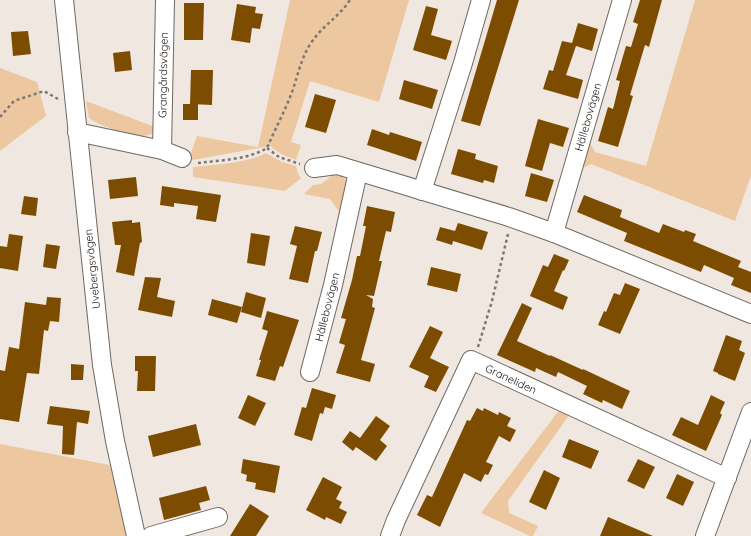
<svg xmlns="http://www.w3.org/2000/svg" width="751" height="536" viewBox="0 0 751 536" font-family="Quicksand,sans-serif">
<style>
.green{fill:#ecc7a0}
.building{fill:#7c4c01}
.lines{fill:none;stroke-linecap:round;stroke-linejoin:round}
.street-casing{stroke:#6e6861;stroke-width:20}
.path{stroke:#7b7771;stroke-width:2.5;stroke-dasharray:3 3;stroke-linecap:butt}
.street{stroke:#fff;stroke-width:18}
.labels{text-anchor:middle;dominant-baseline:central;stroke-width:4;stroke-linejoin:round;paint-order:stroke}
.street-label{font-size:11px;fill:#1a1815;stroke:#fff}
</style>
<rect width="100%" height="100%" fill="#f0e8e0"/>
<!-- green -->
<g class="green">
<polygon points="290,0 409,0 379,102 310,81 291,142 301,145 296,160 281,154 270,146 193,160 190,156 197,136 258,147"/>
<polygon points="695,0 751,0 751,176 735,221 591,164 581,169 589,141 595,152 646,166"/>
<polygon points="0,68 37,82 46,116 0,151"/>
<path d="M86 101 155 127 153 133C150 135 145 136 141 136 130 136 97 125 89 118Z"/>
<path d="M266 153 282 162 296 166 298 174 301 178 285 191 193 177V167C217 164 244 164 266 153Z"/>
<polygon points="334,174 342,176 347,181 343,217 330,199 304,194 313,185 321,184"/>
<polygon points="560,409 570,414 508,501 509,513 538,526 533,536 530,536 481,513"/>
<polygon points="0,444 110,465 128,536 0,536"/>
</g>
<!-- building -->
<g class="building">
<polygon points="497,0 519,0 480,126 461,121"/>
<polygon points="640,0 662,0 649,47 645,45 630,95 633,96 618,147 598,141 608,107 613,109 620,81 616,80 626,46 631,47 638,24 633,22"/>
<polygon points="184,3 204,3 203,40 184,40"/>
<polygon points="237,4 256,7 255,13 263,14 260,29 252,28 250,43 231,40"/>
<polygon points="426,6 438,9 431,35 452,41 446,60 413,50"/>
<polygon points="578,23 598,29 592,51 576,46 566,75 583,80 578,99 543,89 549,70 553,71 562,41 572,43"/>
<polygon points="28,31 31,54 13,56 11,32"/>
<polygon points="130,51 132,70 115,72 113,53"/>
<polygon points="191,70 213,70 212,105 190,104"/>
<polygon points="404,80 438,90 432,109 399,99"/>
<polygon points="315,94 336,100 326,133 305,127"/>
<rect x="183" y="104" width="15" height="16"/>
<polygon points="538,119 569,128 563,147 550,143 542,171 525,166"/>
<polygon points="372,129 389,135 390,132 422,142 416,161 367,145"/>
<polygon points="458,149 476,154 475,159 498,166 494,183 484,180 483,183 451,174"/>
<polygon points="531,173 554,180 547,202 525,196"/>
<polygon points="136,177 138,196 110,199 108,180"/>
<polygon points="162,186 221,195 216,222 196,219 198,206 174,203 174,207 160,205"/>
<polygon points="584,195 622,210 620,217 659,233 663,224 684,232 685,230 696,234 693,241 741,261 738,267 751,272 751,293 731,285 734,278 704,265 701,272 624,241 627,233 577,212"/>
<polygon points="24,196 38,198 36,216 21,214"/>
<polygon points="367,206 395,212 391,232 386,231 379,261 382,261 374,296 366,295 373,299 372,307 375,308 361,360 375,364 370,382 336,373 345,345 339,343 346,319 341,318 352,280 357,256 360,256 366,226 363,226"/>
<polygon points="132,220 132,223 140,222 142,242 140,243 134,276 116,272 121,245 115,245 112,222"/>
<polygon points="458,223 488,232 482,250 453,241 452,245 436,240 440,227 455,231"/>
<polygon points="295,226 322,232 317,251 315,251 308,283 289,279 297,246 290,244"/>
<polygon points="251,233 270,236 265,266 247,263"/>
<polygon points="9,234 23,236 18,271 0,268 0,246 7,247"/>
<polygon points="46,244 60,246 56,269 43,267"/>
<polygon points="554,254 569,260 564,271 563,270 554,291 568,297 563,310 530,296 543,265 548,267"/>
<polygon points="431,267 461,274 457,292 427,285"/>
<polygon points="145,277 161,278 157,297 175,301 172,317 138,310"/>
<polygon points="625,283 640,289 620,334 598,325 604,311 606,312 614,293 620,295"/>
<polygon points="246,292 266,298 261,318 241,312"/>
<polygon points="47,297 61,298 59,322 50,321 48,331 44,330 39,374 27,373 19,422 0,419 0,370 5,371 9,347 19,349 25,302 46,305"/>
<polygon points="212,299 242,307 237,323 208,315"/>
<polygon points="522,303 532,308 517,341 550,356 550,355 583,370 583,369 630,391 622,409 603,400 602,403 583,394 587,386 558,372 556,377 536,368 535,372 497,355"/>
<polygon points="267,311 299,320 283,367 280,366 275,381 256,376 261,360 259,360 268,331 262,329"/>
<polygon points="430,326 443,332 430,358 449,367 436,392 424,387 429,376 409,367"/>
<polygon points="726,335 742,341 739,350 745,353 735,381 718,374 718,373 713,371"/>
<polygon points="135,356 156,356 155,391 137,391 138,371 135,371"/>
<polygon points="71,364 84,365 83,380 71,380"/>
<polygon points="312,388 336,395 332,409 325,407 323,414 320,413 312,441 294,435 302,407 306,408"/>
<polygon points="248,395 266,403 255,426 238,418"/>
<polygon points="711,395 725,402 720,413 722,415 706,451 672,435 681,417 698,425"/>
<polygon points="50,406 90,411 88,424 77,422 74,455 62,454 63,426 47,424"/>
<polygon points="477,408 483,411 484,408 498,415 499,412 511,418 507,426 516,430 510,442 499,436 486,462 493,465 488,475 485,474 481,482 464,473 440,527 417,515 427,495 432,497 467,420 470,421"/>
<polygon points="376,416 390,426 380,440 387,446 376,461 356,447 353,451 342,442 350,431 360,438"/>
<polygon points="196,424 201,445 153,457 148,436"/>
<polygon points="569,439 599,451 591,469 562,457"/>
<polygon points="243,459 280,466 275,493 255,489 256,483 246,481 247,475 241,473"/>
<polygon points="638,459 655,467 644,489 627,481"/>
<polygon points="544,470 560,478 546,510 529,502"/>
<polygon points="677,474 694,482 683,506 666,498"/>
<polygon points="323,477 342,487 336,499 342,502 339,508 347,512 341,524 326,517 325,520 306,510"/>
<polygon points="206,486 210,500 199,503 201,510 164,520 159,498"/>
<polygon points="250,504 269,516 256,536 230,536"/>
<polygon points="608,517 653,536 600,536"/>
</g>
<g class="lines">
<defs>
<g id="street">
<polyline points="64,0 102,365 115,441 136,536"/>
<polyline points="77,132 162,150 182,158"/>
<polyline points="162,150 165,0"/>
<polyline points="314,168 337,165 509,217 554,233 751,314"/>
<polyline points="422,191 463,63 481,0"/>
<polyline points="554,233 622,0"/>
<polyline points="310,372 333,285 358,172"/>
<polyline points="151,536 218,517"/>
<polyline points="390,536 396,520 471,360 727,478"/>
<polyline points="705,536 751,412"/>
</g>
</defs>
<!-- street casing -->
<use href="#street" class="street-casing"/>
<!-- path -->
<g class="path">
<polyline points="0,117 14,101 44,91 58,99"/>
<polyline points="267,148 279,157 300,164"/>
<path d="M198 163C221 160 247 160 267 148 275 129 285 111 292 92 298 75 301 58 311 43 322 26 339 17 350 0"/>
<polyline points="478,347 492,301 508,234"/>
</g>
<!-- street -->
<use href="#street" class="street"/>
</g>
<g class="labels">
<!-- street labels -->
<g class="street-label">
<text transform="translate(163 75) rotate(-89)">Grangårdsvägen</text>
<text transform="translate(588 117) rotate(-74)">Hällebovägen</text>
<text transform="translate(92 269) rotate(-96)">Uvebergsvägen</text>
<text transform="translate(327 307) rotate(-76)">Hällebovägen</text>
<text transform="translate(511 379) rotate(25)">Graneliden</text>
</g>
</g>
</svg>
